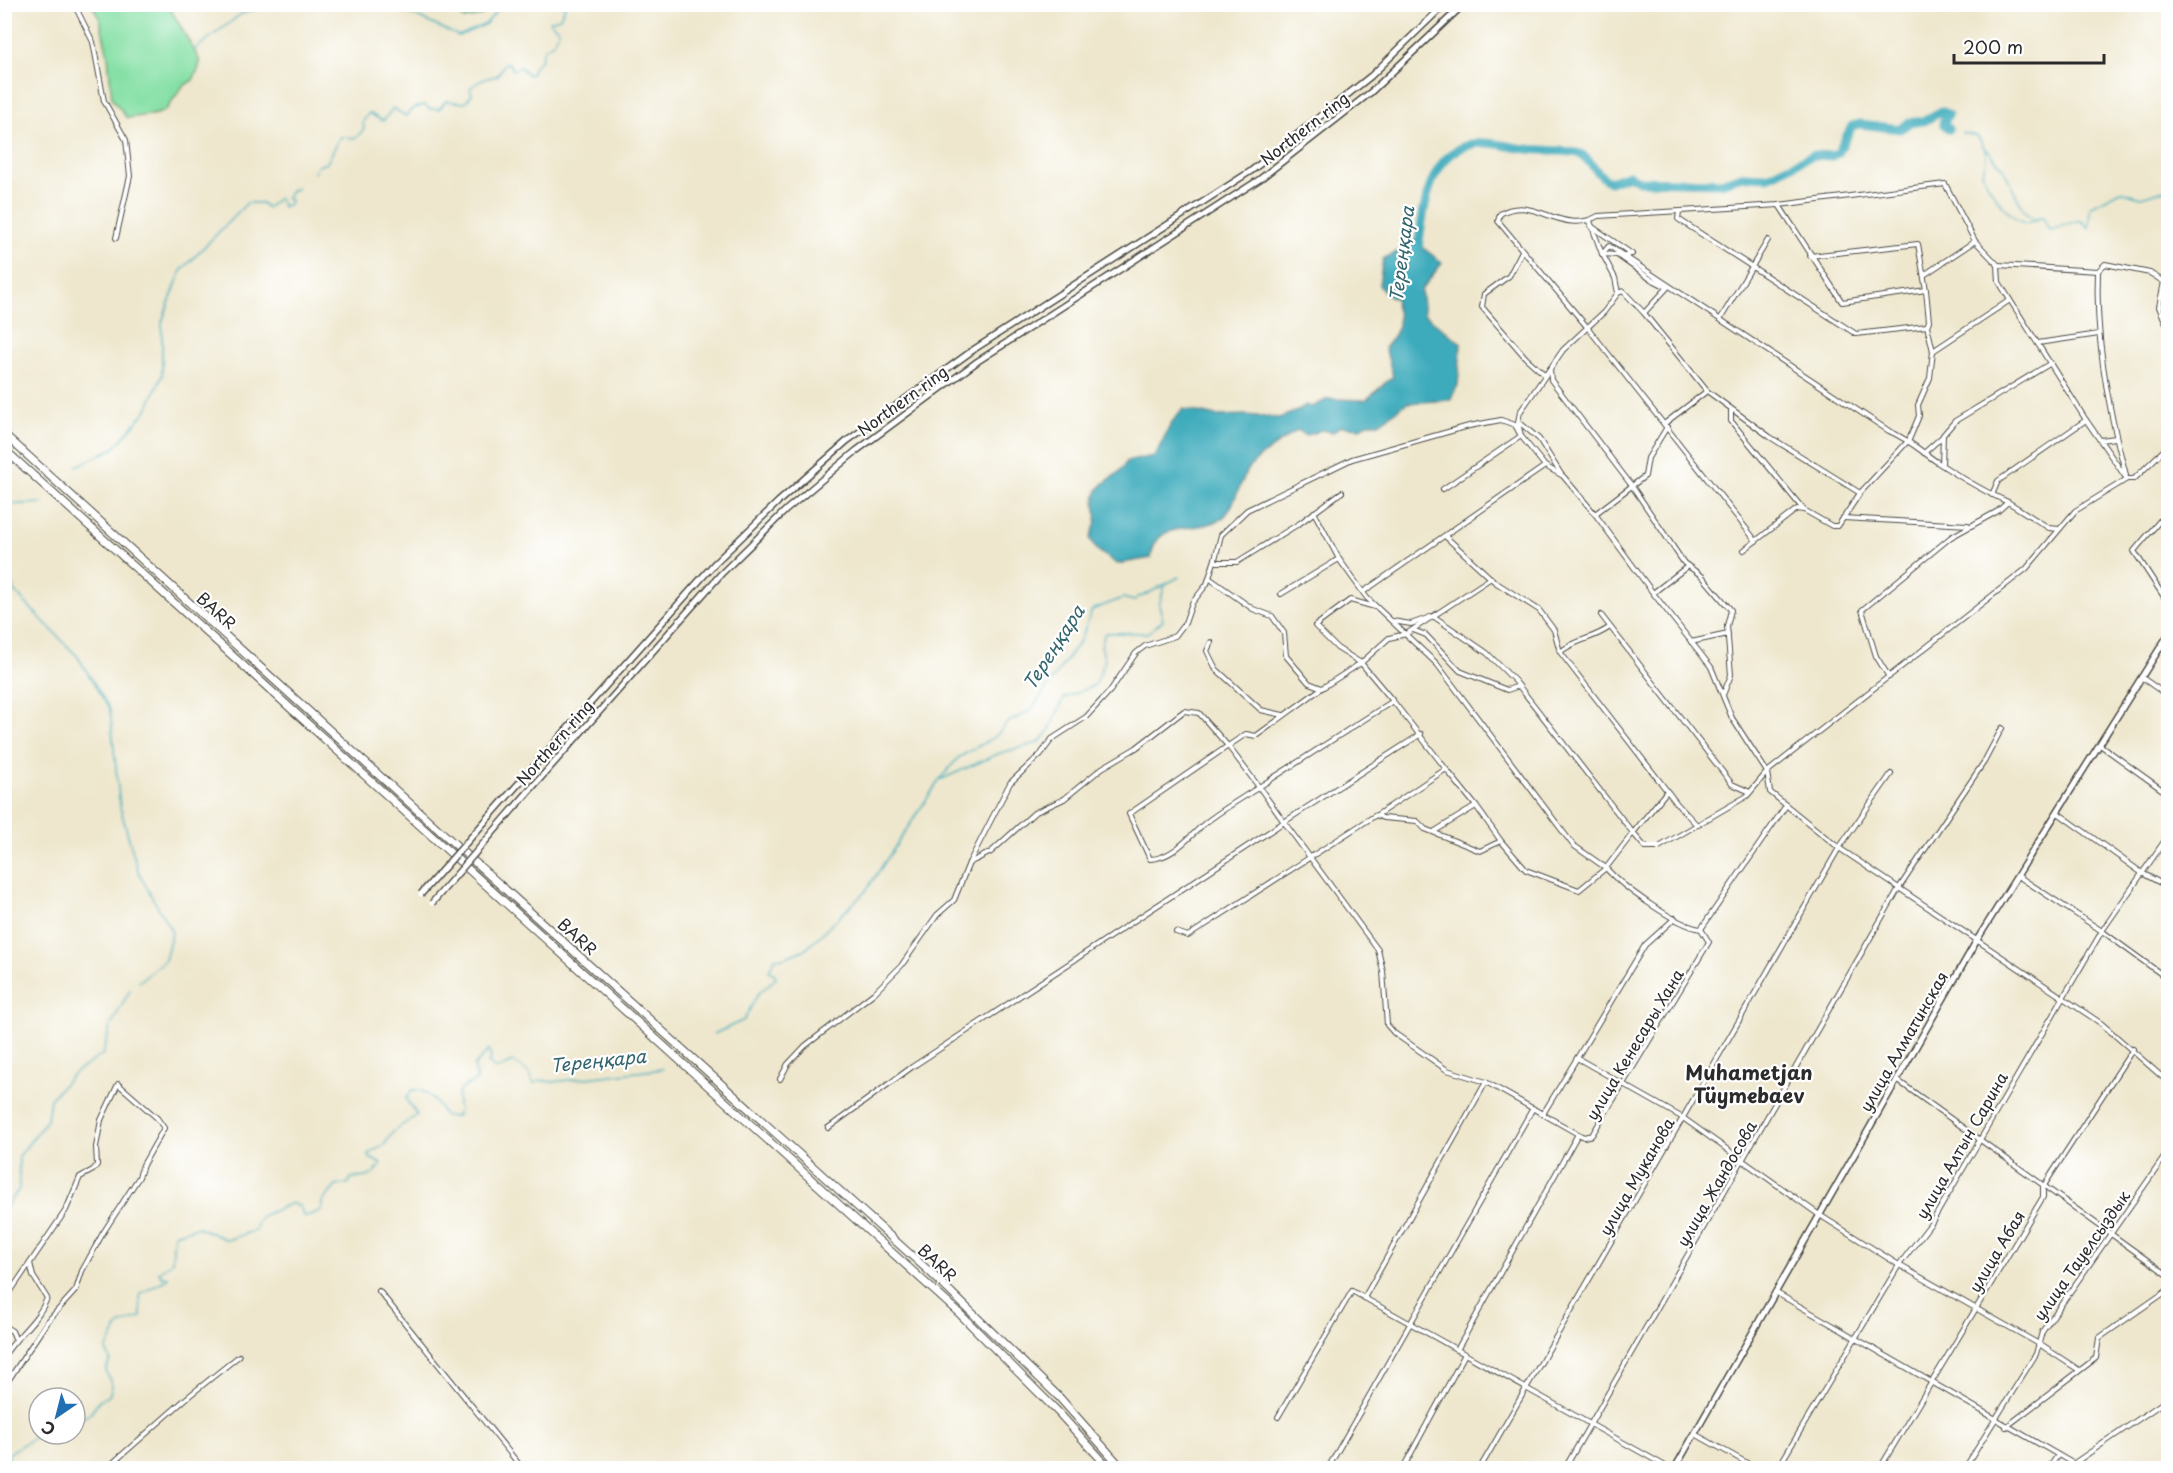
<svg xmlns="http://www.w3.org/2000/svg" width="2173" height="1473" viewBox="0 0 2173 1473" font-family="'Playpen Sans',sans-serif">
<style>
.green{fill:#86e0a6;stroke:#588668;stroke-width:1.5}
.water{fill:#3dabbc;stroke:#346b74;stroke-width:1.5}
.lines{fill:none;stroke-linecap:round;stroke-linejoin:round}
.stream{stroke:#3dabbc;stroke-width:1.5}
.river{stroke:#3dabbc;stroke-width:9}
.street-casing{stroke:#484743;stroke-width:6}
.secondary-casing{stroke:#484743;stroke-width:8}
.highway-casing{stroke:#484743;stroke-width:9}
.street{stroke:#fff;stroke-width:4}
.secondary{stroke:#fff;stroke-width:5}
.highway{stroke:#fff;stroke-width:7}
.secondary-bridge-casing{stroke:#484743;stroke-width:8;stroke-linecap:butt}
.secondary-bridge{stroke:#fff;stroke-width:5}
.labels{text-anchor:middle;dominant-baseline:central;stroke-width:4.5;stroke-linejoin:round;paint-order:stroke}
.street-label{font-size:16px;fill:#2b2b2b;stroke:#fff}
.water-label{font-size:18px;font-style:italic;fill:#33656c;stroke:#fff}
.quarter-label{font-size:20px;font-weight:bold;fill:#2b2b2b;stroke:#fff}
</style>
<rect width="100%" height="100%" fill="#fff"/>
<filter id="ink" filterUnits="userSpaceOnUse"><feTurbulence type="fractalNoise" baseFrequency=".0167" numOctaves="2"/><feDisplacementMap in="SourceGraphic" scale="12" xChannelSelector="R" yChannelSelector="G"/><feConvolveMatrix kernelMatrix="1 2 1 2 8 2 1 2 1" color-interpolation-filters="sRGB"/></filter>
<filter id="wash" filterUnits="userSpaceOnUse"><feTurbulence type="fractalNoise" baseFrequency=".008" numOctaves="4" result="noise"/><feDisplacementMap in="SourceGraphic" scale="24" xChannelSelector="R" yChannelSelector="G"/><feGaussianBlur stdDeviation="1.35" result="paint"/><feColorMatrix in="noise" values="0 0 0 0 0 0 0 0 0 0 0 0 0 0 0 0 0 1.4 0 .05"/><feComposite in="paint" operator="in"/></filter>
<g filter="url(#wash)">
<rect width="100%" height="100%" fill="#eee7cd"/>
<!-- green -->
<g class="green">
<polygon points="92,5 168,5 199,59 199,67 193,80 182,87 166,110 157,114 127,118 112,99 108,56 100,19"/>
<polygon points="445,5 492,5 480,16 464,19"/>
</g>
<!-- water -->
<path class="water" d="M1414 240 1442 263 1421 290 1424 314 1461 343 1458 385 1450 400 1407 403 1379 423H1368L1360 428 1340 426 1333 432 1321 430 1306 436 1298 430C1283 441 1261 453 1250 467 1239 481 1234 511 1221 519 1197 534 1155 517 1151 558L1117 564 1097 550 1090 539C1092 533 1095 527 1096 521 1098 511 1092 502 1097 492 1104 478 1118 479 1127 461L1155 456 1172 422 1183 409 1217 416 1246 415 1279 418 1300 410 1305 405 1312 407 1328 399 1366 400 1393 376 1385 347C1393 338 1401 326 1398 314 1396 307 1394 306 1396 299L1385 293 1379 285 1383 259 1403 249Z"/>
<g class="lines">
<!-- stream -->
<g class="stream">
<polyline points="388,4 459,36 486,24 502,4"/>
<polyline points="194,50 241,14 272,4"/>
<path d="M1962 133 1977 136C1987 149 1989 157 1982 173 1991 192 2006 214 2025 224L2043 217 2049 230C2061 229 2070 220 2082 221L2089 228 2090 207 2121 191 2141 197 2168 189"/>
<polyline points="1987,149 2003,168 2025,213 2033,218 2043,217"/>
<polyline points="314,173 318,166 327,163 340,137 356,138 364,129 363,121 369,113 383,121 393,108 406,116 412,109 425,105 429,109 439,109 446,101 465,103 472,94 470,88 483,79 497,76 505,63 509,63 513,70 520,67 528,75 531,74 535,65 540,61 544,49 553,43 559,30 549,21 560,18 566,4"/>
<polyline points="77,466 114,448 146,411 162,376 162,322 181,271 247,203 262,203 267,208 279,198 283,207 289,204 290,200 286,198 291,191 297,188"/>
<polyline points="4,505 43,503"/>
<polyline points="4,563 14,591 78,657 110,710 120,807 139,874 172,932 165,960 139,982"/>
<polyline points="942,779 1000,753 1038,743 1048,733 1064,698 1095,685 1105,660 1101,646 1105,633 1148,633 1163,620 1159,605 1165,585"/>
<polyline points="714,1034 744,1020 758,994 776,978 774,973 769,971 775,958 783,958 806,949 865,892 940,779 958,758 996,736 1007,723 1031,710 1081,639 1092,610 1123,598 1134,601 1138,596 1141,597 1179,577"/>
<polyline points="4,1210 19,1189 19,1156 47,1120 50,1099 73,1074 103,1054 110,1027 130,990"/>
<path d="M75 1420 91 1413 99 1400 109 1396 112 1386 106 1371 110 1359 106 1350 119 1325 141 1317 140 1294 167 1279 168 1277 162 1276 159 1272 172 1262 174 1234 198 1227 227 1240 256 1230 257 1223 262 1216 292 1203 300 1207 304 1217 322 1210V1202L336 1186 349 1183 351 1178C365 1178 374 1178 381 1164L370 1158 369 1154 385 1144 394 1131 417 1115 406 1099 412 1090C428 1088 437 1104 445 1116L455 1117 459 1111C455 1090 459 1089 477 1080L474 1066 489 1050 491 1059 488 1063 496 1069 514 1062 528 1072 534 1084 540 1080 552 1082 663 1069"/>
<path d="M11 1468 13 1461 7 1457C10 1449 30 1442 39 1434"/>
</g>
<!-- river -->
<path class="river" d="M1417 256C1422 221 1425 163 1463 147 1483 138 1507 147 1527 149 1536 150 1576 151 1581 154 1592 162 1597 176 1610 182L1629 175 1639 181 1721 183 1742 176 1768 177 1813 155 1832 156 1838 153 1852 126 1860 124 1900 129 1909 123 1924 121 1942 111 1948 115 1943 123 1949 129"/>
</g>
</g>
<g filter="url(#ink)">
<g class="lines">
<defs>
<g id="street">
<polyline points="74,4 93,42 104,101 126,140 130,176 116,238"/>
<polyline points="1779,205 1842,302 1926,290"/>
<polyline points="1679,212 1678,219 1856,334 1927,326"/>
<path d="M1590 221 1602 254 1609 246 1889 431C1908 439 1921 451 1937 462 1960 477 1983 491 2008 502"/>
<polyline points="1591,226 1632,254 1624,255"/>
<polyline points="1522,251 1509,276 1484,294 1482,307 1526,358 1545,375"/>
<polyline points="1602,254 1617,255 1649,278 1667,287"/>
<polyline points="1603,255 1615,278 1618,293"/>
<polyline points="1998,265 2098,271"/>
<path d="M2098 271C2095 339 2108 409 2126 475"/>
<polyline points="2098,271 2105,264 2150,273 2164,282 2159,307 2168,328"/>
<polyline points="1924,275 1975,241"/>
<polyline points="1644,313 1668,287"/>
<polyline points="1721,318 1768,240"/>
<polyline points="2038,343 2099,334"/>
<polyline points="1933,351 2010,300"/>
<polyline points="1550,369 1551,380 1632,486 1684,563 1702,576 1731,610 1727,626 1731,675 1723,695"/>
<polyline points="1731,411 1731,421 1803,509"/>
<polyline points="1519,422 1539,439 1561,474"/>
<polyline points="1664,424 1707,391"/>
<polyline points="2100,440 2116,438"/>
<polyline points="1924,453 1943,436"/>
<polyline points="1942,465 1943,435 1955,421 2051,363"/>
<polyline points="1342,492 1300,523 1237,562 1217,562 1215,559 1221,535 1247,510 1352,459 1469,426 1501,420 1515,425 1521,436 1443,489"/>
<polyline points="1860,493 1770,437 1707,391 1644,313 1623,291 1618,293 1604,312 1563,350 1520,412 1518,422 1521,436 1545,466 1563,476 1595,514 1653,593 1711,667 1732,718 1767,772 1770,792 1839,848 2102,1024 2168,1082"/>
<polyline points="1992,495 1998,481 2086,420"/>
<polyline points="1595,514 1645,476 1648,458 1667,427"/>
<polyline points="2168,516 2163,517 2134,551 2168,603"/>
<polyline points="1843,518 1968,525"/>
<polyline points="1446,537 1495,582 1539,610 1554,630 1560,652"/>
<path d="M1756 541 1588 328 1498 221 1500 214C1533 193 1561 237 1598 216L1779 205 1945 184 1975 241 1998 265 1999 282 2010 300 2086 420 2127 479"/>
<polyline points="1744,550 1797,509 1804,510 1832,526 1838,526 1860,493 1909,440 1919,416 1918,405 1930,378 1933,351 1927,326 1929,321 1926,290 1918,244 1810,256"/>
<polyline points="1209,578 1253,609 1272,616 1284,633 1286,656 1309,683 1322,688 1361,663 1389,638 1406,634 1491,578"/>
<polyline points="1363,592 1545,466"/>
<polyline points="1653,593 1688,566"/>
<polyline points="1281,594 1339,559"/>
<polyline points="1375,607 1350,600 1315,626 1337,648 1361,663 1393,701"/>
<polyline points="1601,615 1732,784 1750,792"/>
<polyline points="1392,621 1411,624 1433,616 1487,653 1515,681 1633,833 1667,791"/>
<path d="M1610 627C1592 640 1578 638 1560 652L1678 805 1697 825"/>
<polyline points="1413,630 1426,635 1460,671 1507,690 1519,686"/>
<polyline points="1211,642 1207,651 1216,669 1261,710 1283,715"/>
<polyline points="1691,642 1728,634"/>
<polyline points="1889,677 1876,656 1862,610 1951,537 1998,511 2008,502 2049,528 2059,529"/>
<polyline points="2141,677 2168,696"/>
<polyline points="1421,734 1284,822 1259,787 1393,701 1446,769"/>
<polyline points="2100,745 2168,794"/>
<polyline points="2058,813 2142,873 2168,887"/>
<polyline points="1377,815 1446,769 1476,806"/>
<polyline points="1435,831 1476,806 1501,841"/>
<path d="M969 863 991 852 1034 813 1064 799 1102 768 1136 748 1184 711 1199 713 1228 746 1129 814 1150 859C1173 858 1189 837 1204 824 1221 810 1241 799 1259 787L1228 746 1246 734 1256 736 1322 688"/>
<polyline points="2018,876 2102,931 2168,979"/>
<path d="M1701 929C1677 926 1621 886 1606 868L1633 833 1645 847H1659L1747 796 1767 772 2026 569 2075 511 2127 479H2134L2165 449 2168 441"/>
<polyline points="1701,929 1785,807"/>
<polyline points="1176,932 1188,936 1376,815 1383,818 1417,821 1425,829 1480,851 1501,841 1526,870 1579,890 1606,868 1573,845 1437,664 1367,598 1339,559 1314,512"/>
<polyline points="1577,1058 1645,945 1675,918"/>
<polyline points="780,1079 788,1064 805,1046 874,993 901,966 937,915 954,900 969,863 1010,783 1041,754 1052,739 1086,717 1110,691 1136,653 1145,646 1175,636 1185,623 1192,603 1207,584 1215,559"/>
<polyline points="1897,1080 2168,1275"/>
<polyline points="1543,1114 1577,1058 1683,1118 1818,1214 1899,1265 2039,1344 2079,1370"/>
<polyline points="828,1128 912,1067 1284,822 1378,950 1383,971 1387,1025 1394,1033 1447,1070 1486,1082"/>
<polyline points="379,1291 522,1468"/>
<polyline points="1775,1292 2081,1468"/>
<polyline points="1364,1298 1486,1082 1578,1134"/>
<polyline points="4,1301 66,1210 80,1177 93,1170 97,1165 96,1147 101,1120 118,1084 157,1118 164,1128 143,1165 139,1177 103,1233 82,1271 76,1290 47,1322 4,1387"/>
<polyline points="4,1326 12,1331 15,1338"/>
<polyline points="1457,1350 1578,1134 1584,1137 1592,1135 1709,942 1701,929"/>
<path d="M4 1356C17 1335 39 1320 47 1298L33 1276 30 1263"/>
<polyline points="1278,1417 1352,1291 1669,1468"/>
<polyline points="2006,1427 2096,1358 2099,1338 2168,1290"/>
<polyline points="1695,1434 1756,1468"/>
<polyline points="2073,1464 2168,1399"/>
<polyline points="107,1468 189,1396 239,1356"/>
<polyline points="1328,1468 1533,1108"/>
<polyline points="1403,1468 1465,1354"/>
<polyline points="1480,1468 1839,848 1891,774"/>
<polyline points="1565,1468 1899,888 1984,762 2002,728"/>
<polyline points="1778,1468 1899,1265 1932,1222 2102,931 2168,836"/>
<polyline points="1880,1468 2043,1197 2043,1187 2133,1049"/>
<polyline points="1965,1468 2036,1354 2042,1332 2168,1152"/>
<polyline points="2049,1468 2058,1455"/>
</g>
<g id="secondary">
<polyline points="504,800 715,563 778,502 847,441 976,348 1251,171 1371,76 1445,4"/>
<polyline points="514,808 721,574 786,510 856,451 978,361 1260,179 1371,92 1464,4"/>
<polyline points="1675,1468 1977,940 2168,635"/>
</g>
<g id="highway">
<polyline points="4,434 437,828 931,1273 1059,1397 1122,1468"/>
<polyline points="4,449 960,1314 1058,1412 1109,1468"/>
</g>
</defs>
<!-- street casing -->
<use href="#street" class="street-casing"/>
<!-- secondary casing -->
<use href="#secondary" class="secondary-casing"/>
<!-- highway casing -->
<use href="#highway" class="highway-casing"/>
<!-- street -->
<use href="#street" class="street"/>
<!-- secondary -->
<use href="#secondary" class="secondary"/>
<!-- highway -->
<use href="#highway" class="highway"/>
<defs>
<g id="secondary-bridge">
<polyline points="421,894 504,800"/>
<polyline points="432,903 514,808"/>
</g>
</defs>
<!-- secondary-bridge casing -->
<use href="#secondary-bridge" class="secondary-bridge-casing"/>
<!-- secondary-bridge -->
<use href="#secondary-bridge" class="secondary-bridge"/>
</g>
</g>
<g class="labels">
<!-- street labels -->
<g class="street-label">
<text transform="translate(1304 128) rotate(-38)">Northern ring</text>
<text transform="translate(902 400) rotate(-36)">Northern ring</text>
<text transform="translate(217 610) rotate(42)">BARR</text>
<text transform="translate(554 742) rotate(-49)">Northern ring</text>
<text transform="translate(578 936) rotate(42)">BARR</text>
<text transform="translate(1903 1041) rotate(-60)">улица Алматинская</text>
<text transform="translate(1634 1044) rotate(-59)">улица Кенесары Хана</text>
<text transform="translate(1961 1145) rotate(-60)">улица Алтын Сарина</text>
<text transform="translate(1636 1176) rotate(-60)">улица Муканова</text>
<text transform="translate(1716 1183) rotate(-60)">улица Жандосова</text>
<text transform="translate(1996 1251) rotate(-59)">улица Абая</text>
<text transform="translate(2081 1255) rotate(-55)">улица Тауелсыздык</text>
<text transform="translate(938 1262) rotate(43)">BARR</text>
</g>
<!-- water labels -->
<g class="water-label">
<text transform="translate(1401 254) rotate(-83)">Тереңқара</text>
<text transform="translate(1053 647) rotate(-57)">Тереңқара</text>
<text transform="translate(598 1060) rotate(-6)">Тереңқара</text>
</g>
<!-- quarter labels -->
<g class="quarter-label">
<text x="1749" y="1072">Muhametjan<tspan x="1749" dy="23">Tüymebaev</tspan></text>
</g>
</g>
<!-- margin -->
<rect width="2173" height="1473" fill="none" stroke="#fff" stroke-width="24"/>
<!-- north arrow -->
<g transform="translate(57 1416) rotate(215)"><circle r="28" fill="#ffffff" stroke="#aaaaaa" stroke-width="1.5"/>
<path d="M0-4.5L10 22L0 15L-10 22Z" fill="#1f6fb2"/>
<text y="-9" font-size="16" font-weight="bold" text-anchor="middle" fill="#2b2b2b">С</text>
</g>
<!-- scale -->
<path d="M1954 54v9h150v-9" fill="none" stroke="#2b2b2b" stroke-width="3"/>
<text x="1963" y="54" font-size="18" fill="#2b2b2b" stroke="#ffffff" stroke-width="4.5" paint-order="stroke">200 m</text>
</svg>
